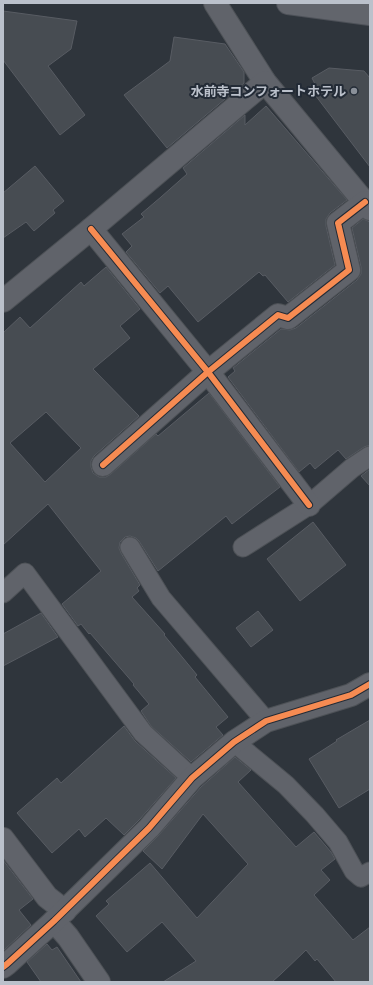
<svg xmlns="http://www.w3.org/2000/svg" width="373" height="985" viewBox="0 0 373 985" font-family="Cabin,'Noto Sans JP',sans-serif">
<style>
.building{fill:#474c52;stroke:#585c63;fill-rule:evenodd}
.lines{fill:none;stroke-linecap:round;stroke-linejoin:round}
.lane-casing{stroke:#4d5156;stroke-width:21}
.street-casing{stroke:#4d5156;stroke-width:24}
.primary-casing{stroke:#4d5158;stroke-width:24}
.lane{stroke:#60636a;stroke-width:19}
.street{stroke:#60636a;stroke-width:22}
.primary{stroke:#62656c;stroke-width:22}
.cycleway-casing{stroke:#232b36;stroke-width:8}
.cycleway{stroke:#f68b52;stroke-width:6}
.poi-dot{fill:#8a9099;stroke:#232b36;stroke-width:1.5}
.labels{text-anchor:middle;dominant-baseline:central;stroke-width:4;stroke-linejoin:round;paint-order:stroke}
.poi-label{font-size:13px;font-weight:bold;fill:#bbc1cb;stroke:#232b36;text-anchor:end}
</style>
<rect width="100%" height="100%" fill="#2f353c"/>
<!-- building -->
<g class="building">
<polygon points="3,11 77,21 71,49 48,66 85,115 60,135 3,60"/>
<polygon points="174,37 225,44 244,72 244,83 167,148 124,95 170,61"/>
<polygon points="329,68 364,71 370,78 370,167 309,87 315,84 312,78"/>
<polygon points="266,106 310,157 347,200 330,213 326,219 326,226 335,265 288,302 265,275 263,276 259,272 198,322 168,286 160,293 126,252 132,246 122,234 144,217 141,214 161,197 187,174 183,168 245,115 245,125"/>
<polygon points="35,166 64,201 53,210 55,213 34,231 26,222 3,238 3,193"/>
<polygon points="363,219 368,221 370,223 370,445 364,447 346,459 338,450 315,469 310,463 299,472 228,377 235,371 233,368 281,329 290,330 296,328 357,280 361,274 361,267 352,228"/>
<path d="M106 267 140 309 120 326 130 338 93 369 139 416 94 456 91 461V467L93 473 99 477H106L111 474 156 434 158 436 209 393 280 487 232 524 226 516 158 571 139 541 136 538 130 536 125 537 120 542 119 548 121 553 140 585 137 588 139 591 132 597 165 634 164 635 197 675 195 677 228 717 216 727 223 735 191 762 151 726 141 711 149 704 133 685 134 684 90 633 89 634 81 624 78 626 62 604 101 571 48 504 3 545V333L20 317 30 328 81 282 84 286ZM46 412 81 448 45 482 10 443Z"/>
<polygon points="370,469 370,486 361,476"/>
<polygon points="313,522 346,565 300,601 267,559"/>
<polygon points="258,611 273,630 251,647 236,628"/>
<polygon points="41,613 58,637 3,666 3,634"/>
<polygon points="370,720 370,789 339,808 309,759 337,741 336,740"/>
<polygon points="124,726 135,741 176,778 140,819 124,835 106,818 85,837 79,829 52,853 17,813 57,778 61,783"/>
<polygon points="235,757 251,770 238,782 296,847 314,832 331,852 335,859 321,870 330,880 314,895 353,940 370,927 370,982 336,982 317,959 315,961 306,950 282,973 272,982 163,982 196,961 162,922 127,952 96,916 109,904 106,901 150,863 197,918 248,864 203,814 162,869 143,851 158,836 201,787"/>
<polygon points="3,860 33,899 19,910 31,925 3,951"/>
<polygon points="47,944 52,950 57,947 81,982 41,982 27,962"/>
</g>
<g class="lines">
<defs>
<g id="lane">
<polyline points="130,547 161,598 266,721"/>
<polyline points="243,547 309,505 352,468 370,456"/>
<polyline points="3,593 25,573 143,733 192,778"/>
<polyline points="234,742 286,785 315,815 338,842 354,871 361,877 370,872"/>
</g>
<g id="street">
<polyline points="215,3 265,82 370,209"/>
<polyline points="91,229 208,372 309,505"/>
<polyline points="3,301 91,229 265,82"/>
<polyline points="103,465 208,372 278,315 288,318 349,270 338,223 365,202"/>
<polyline points="3,839 47,897 65,911"/>
<polyline points="54,921 68,937 99,982"/>
<polyline points="3,967 7,964 54,921 149,828 192,778 234,742 266,721 351,695 370,684"/>
</g>
<polyline id="primary" points="288,3 370,14"/>
</defs>
<!-- lane casing -->
<use href="#lane" class="lane-casing"/>
<!-- street casing -->
<use href="#street" class="street-casing"/>
<!-- primary casing -->
<use href="#primary" class="primary-casing"/>
<!-- lane -->
<use href="#lane" class="lane"/>
<!-- street -->
<use href="#street" class="street"/>
<!-- primary -->
<use href="#primary" class="primary"/>
<defs>
<g id="cycleway">
<polyline points="91,229 208,372 309,505"/>
<polyline points="103,465 208,372 278,315 288,318 349,270 338,223 365,202"/>
<polyline points="3,967 7,964 54,921 149,828 192,778 234,742 266,721 351,695 370,684"/>
</g>
</defs>
<!-- cycleway casing -->
<use href="#cycleway" class="cycleway-casing"/>
<!-- cycleway -->
<use href="#cycleway" class="cycleway"/>
</g>
<!-- markers -->
<circle class="poi-dot" cx="354" cy="91" r="4"/>
<g class="labels">
<!-- poi labels -->
<g class="poi-label">
<text x="346" y="91">水前寺コンフォートホテル</text>
</g>
</g>
<!-- border -->
<rect width="373" height="985" fill="none" stroke="#bbc1cb" stroke-width="8"/>
</svg>
